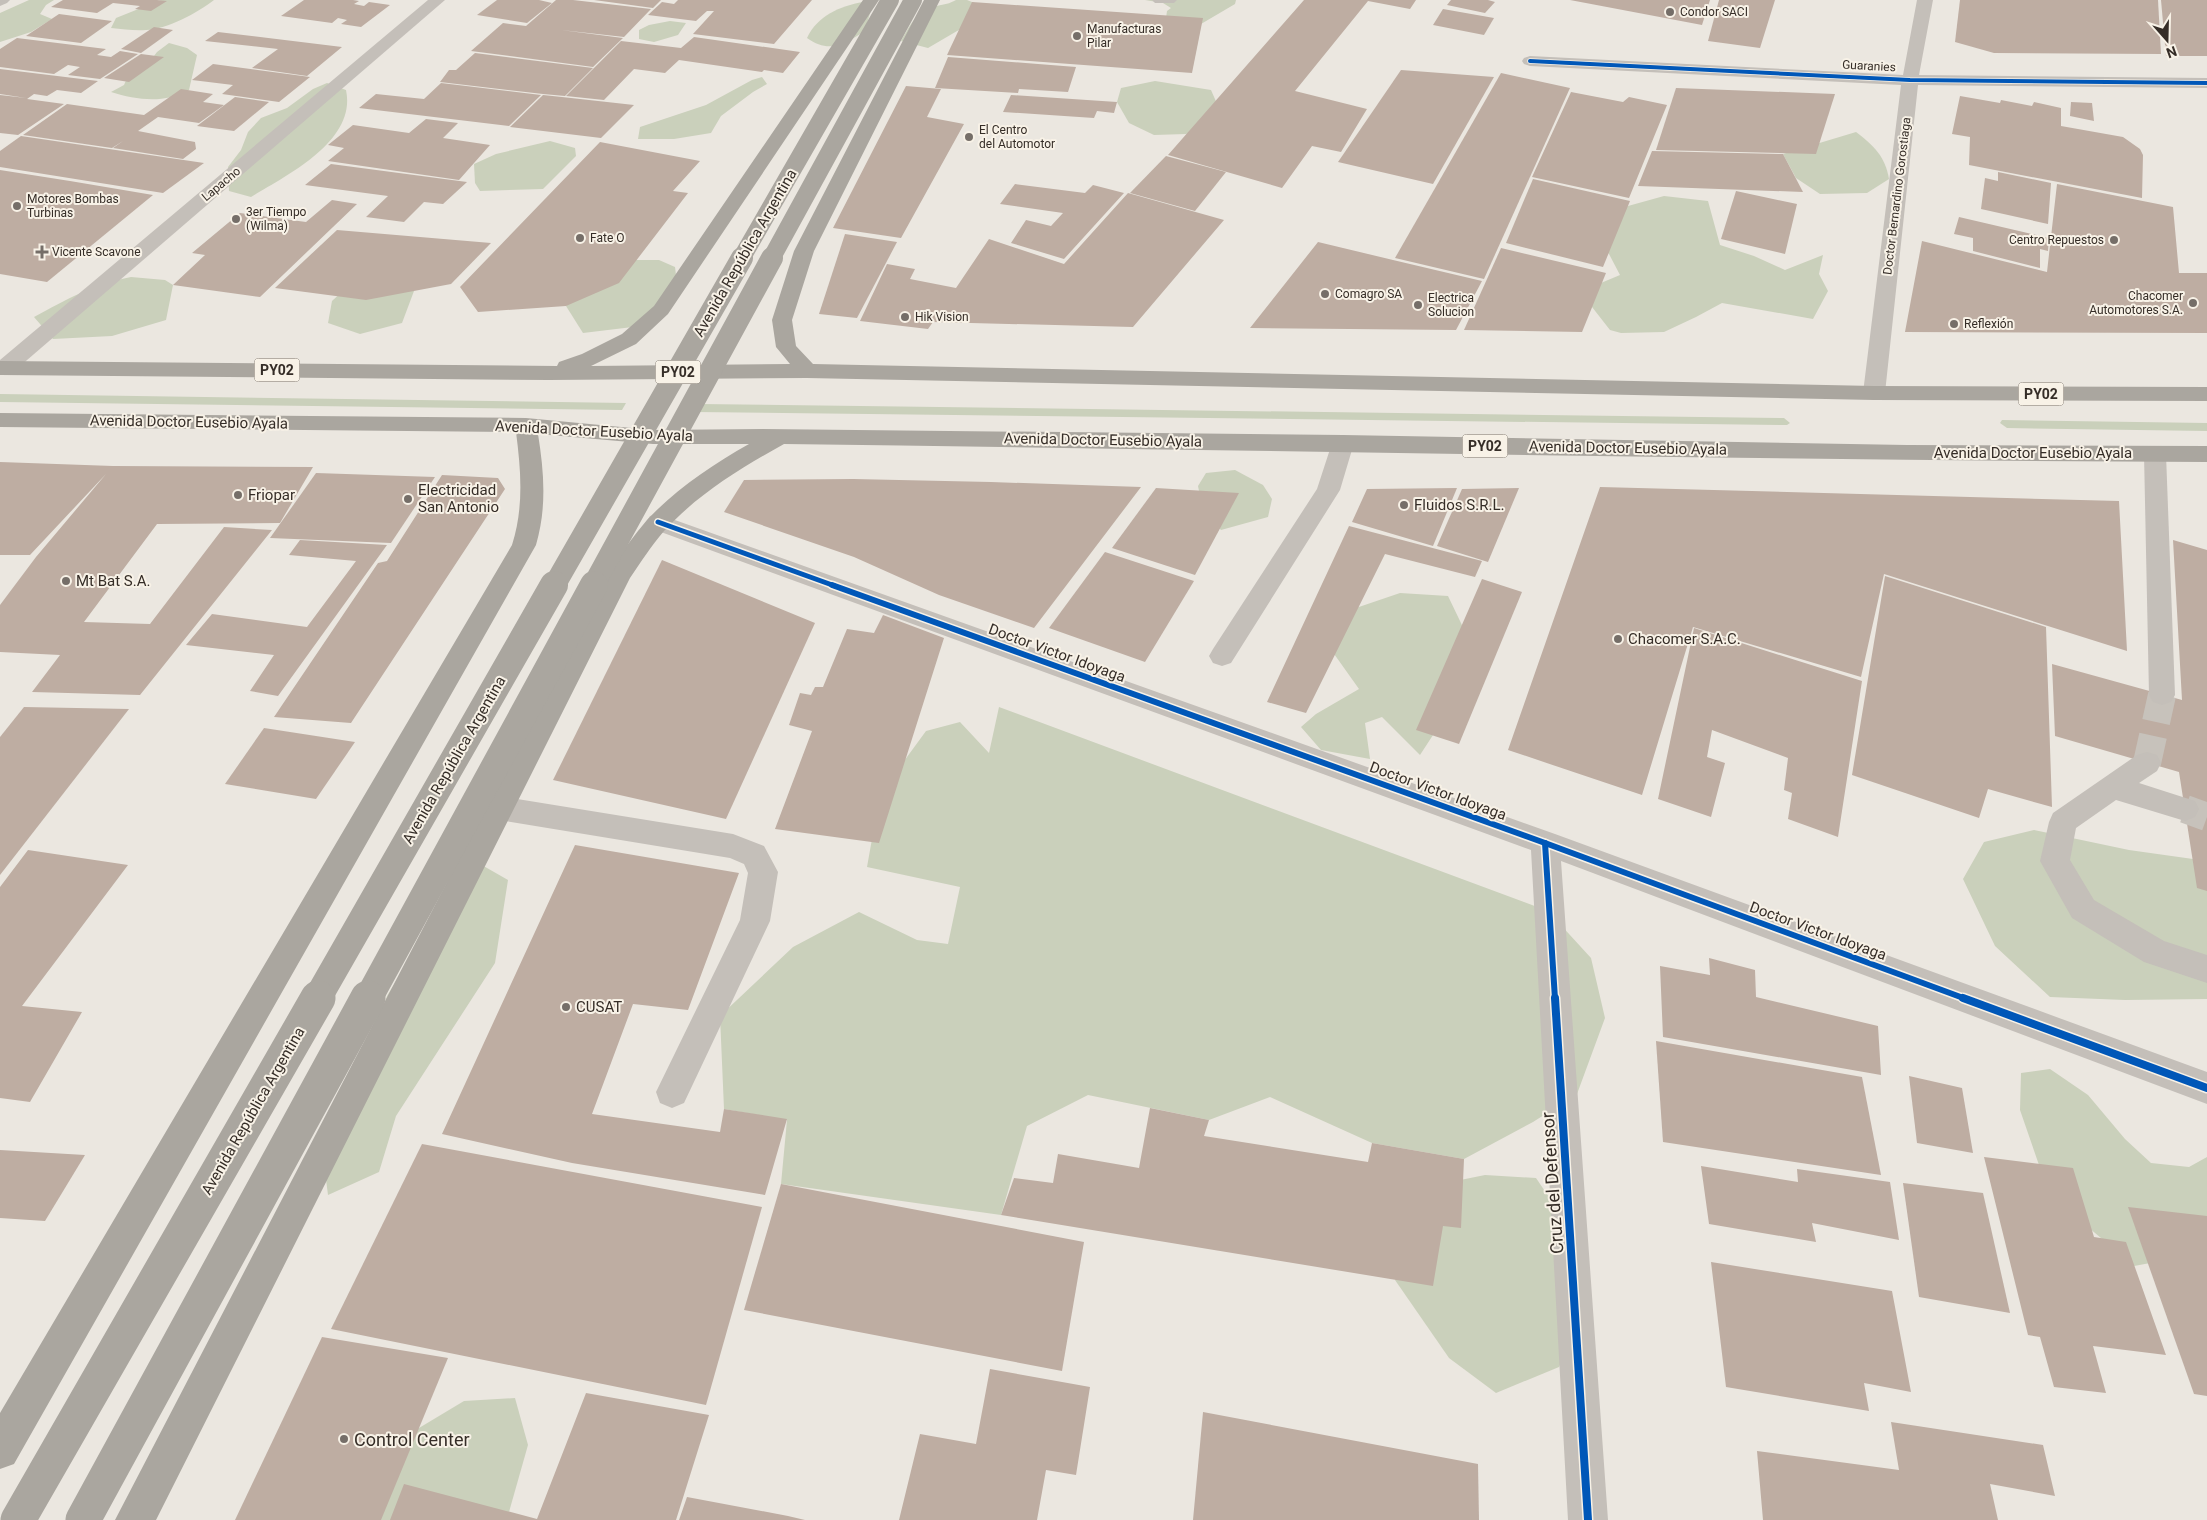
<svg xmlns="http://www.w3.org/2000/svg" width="2207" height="1520" viewBox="0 0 2207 1520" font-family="Roboto,sans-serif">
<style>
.green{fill:#cad0bb}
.building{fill:#beada2}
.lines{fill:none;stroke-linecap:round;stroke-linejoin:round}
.minor-tunnel{stroke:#c7c2bb;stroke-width:28;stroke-dasharray:28 14;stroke-linecap:butt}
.minor{fill:#c4bfb9;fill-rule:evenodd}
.highway{fill:#aaa69f;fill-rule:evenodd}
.highway-bridge-far3{stroke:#aaa69f;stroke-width:18}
.highway-bridge-far2{stroke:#aaa69f;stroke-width:22}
.highway-bridge-far1{stroke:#aaa69f;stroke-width:28}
.highway-bridge{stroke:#aaa69f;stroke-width:35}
.cycleway-far3-casing{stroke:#f8f2e7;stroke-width:5.5}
.cycleway-far2-casing{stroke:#f8f2e7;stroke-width:8}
.cycleway-far1-casing{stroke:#f8f2e7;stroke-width:9}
.cycleway-casing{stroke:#f8f2e7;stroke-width:11}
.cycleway-far3{stroke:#0057b8;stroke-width:4}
.cycleway-far2{stroke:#0057b8;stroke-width:5}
.cycleway-far1{stroke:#0057b8;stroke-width:6}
.cycleway{stroke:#0057b8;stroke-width:8}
.poi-dot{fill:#756e68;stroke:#f8f2e7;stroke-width:2}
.labels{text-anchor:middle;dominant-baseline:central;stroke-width:4;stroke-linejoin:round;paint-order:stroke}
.far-poi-label{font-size:12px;fill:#352d27;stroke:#f8f2e7;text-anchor:start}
.far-street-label{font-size:12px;fill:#352d27;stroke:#f8f2e7}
.shield{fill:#f8f2e7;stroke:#706861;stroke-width:1}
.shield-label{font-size:14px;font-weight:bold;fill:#352d27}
.street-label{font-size:15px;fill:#352d27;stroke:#f8f2e7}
.poi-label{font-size:15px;fill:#352d27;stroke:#f8f2e7;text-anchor:start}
.near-street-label{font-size:18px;fill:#352d27;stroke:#f8f2e7}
.near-poi-label{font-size:18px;fill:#352d27;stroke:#f8f2e7;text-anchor:start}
</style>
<rect width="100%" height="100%" fill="#ebe7e0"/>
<!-- green -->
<g class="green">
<polygon points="29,0 54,0 46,5 40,14 52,19 31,32 0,42 0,13"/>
<path d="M161 0H214C197 13 168 29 146 30 135 31 123 29 111 28L116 18Z"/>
<path d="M956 0H967L977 4 981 17 928 48 901 41C911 24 916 11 937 6 945 4 949 4 956 0Z"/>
<polygon points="1145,0 1236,0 1235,4 1201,24 1166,18 1167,11 1171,8 1163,3"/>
<path d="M863 2 872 6 865 31C845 44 829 54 807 38 817 16 840 6 863 2Z"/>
<polygon points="670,21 686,23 678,35 654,42 639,39 639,30 649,25"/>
<path d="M169 43 187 48 197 55 189 90C164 104 137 100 111 92L124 85 128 76 148 64 157 52Z"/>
<polygon points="762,77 767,84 753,92 721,116 711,133 674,139 638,139 640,127 706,105 752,80"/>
<polygon points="1155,81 1211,90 1225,122 1186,134 1154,135 1129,123 1117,102 1121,88"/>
<path d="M327 83 346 90C357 141 287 175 251 197L229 191 228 167 241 150 248 132 261 118 287 108 313 89Z"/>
<path d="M1856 132C1874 146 1885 156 1889 179L1867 193 1820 194 1796 178 1783 154Z"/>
<polygon points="550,141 575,148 576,156 543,189 480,191 475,183 474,164 496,154"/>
<polygon points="1664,196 1708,201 1720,245 1754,256 1785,270 1823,255 1819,274 1828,291 1813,319 1722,303 1696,317 1664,332 1621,333 1610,330 1592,307 1589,288 1620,275 1609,254 1583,224 1628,206"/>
<polygon points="613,260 659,260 675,267 678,292 641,326 583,333 566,306 581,283"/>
<polygon points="409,274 414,291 402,323 360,334 328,323 332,301 359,276"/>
<path d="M131 277 165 280 173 285 166 320 112 336 53 339 34 317C67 299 94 284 131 277Z"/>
<polygon points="0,394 626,403 622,410 0,402"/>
<polygon points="699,404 1784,418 1790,423 1787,425 695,412"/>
<polygon points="2002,420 2207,423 2207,431 2007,428 2000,423"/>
<polygon points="1235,470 1263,485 1272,499 1268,517 1221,530 1203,511 1198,486 1206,473"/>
<polygon points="1400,593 1448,596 1472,646 1446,715 1420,755 1382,717 1365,723 1370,759 1321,750 1301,727 1316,714 1359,689 1332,651 1353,609"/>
<polygon points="999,707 1548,911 1591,958 1605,1018 1577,1094 1533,1122 1464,1159 1372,1143 1270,1097 1209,1120 1088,1095 1027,1126 1001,1215 781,1184 787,1120 724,1109 720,1016 793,947 859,912 917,940 948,944 960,887 867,867 880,794 926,731 960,722 989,753"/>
<polygon points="2034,830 2129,850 2193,859 2207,871 2207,999 2125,1000 2050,997 1995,946 1963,879 1984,842"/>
<polygon points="480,864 508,880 495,963 396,1116 379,1172 328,1195 323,1156 373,1040 387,996 418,945"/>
<polygon points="2050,1069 2088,1095 2125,1139 2151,1163 2189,1167 2207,1157 2207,1261 2194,1255 2134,1266 2049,1194 2020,1110 2021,1073"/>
<polygon points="1485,1175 1536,1178 1583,1247 1587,1308 1559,1367 1496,1393 1449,1358 1395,1280 1396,1212 1426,1187"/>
<polygon points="515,1398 528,1445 509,1512 498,1520 372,1520 374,1455 464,1401"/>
</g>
<!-- building -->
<g class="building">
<polygon points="63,0 157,0 167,1 151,11 135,9 140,6 113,3 97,13 51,7"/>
<polygon points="304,0 353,0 359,1 354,4 364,6 369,2 390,5 361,27 341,24 347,20 338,18 332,23 281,16"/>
<polygon points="497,0 539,0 552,3 527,23 477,15"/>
<polygon points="556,0 573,0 651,9 624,37 561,30 623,38 593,67 471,51 503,23 526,26"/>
<polygon points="594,0 661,0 653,8"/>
<polygon points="678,0 812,0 774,44 693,34 714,11 707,11 696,21 648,15 662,2 674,4"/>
<polygon points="1304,0 1416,0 1410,9 1368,1 1295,91 1367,109 1341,152 1312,146 1282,188 1168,155"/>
<polygon points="1451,0 1488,0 1495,2 1485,13 1447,5"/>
<polygon points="1570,0 1710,0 1702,25"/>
<polygon points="1719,0 1775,0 1760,48 1708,41"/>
<polygon points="1960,0 2158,0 2161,54 1994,53 1955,42"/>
<polygon points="2161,0 2207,0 2207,56 2166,56"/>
<polygon points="972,2 1203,18 1192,73 947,55"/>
<polygon points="1443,9 1494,18 1484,35 1433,25"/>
<polygon points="59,14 112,21 81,43 26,36"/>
<polygon points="154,27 173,30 141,53 121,49"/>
<polygon points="218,32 342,47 307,76 252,68 278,49 205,41"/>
<polygon points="694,37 800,52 783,73 764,70 762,72 679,60 665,73 634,69 604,100 566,96 621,41 681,48"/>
<polygon points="17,38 106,49 97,55 111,57 120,51 138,54 100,79 68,75 80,67 68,65 54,74 0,67 0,49"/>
<polygon points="475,53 593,68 565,96 543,94 545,91 543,94 440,82 449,70 456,70"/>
<polygon points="141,54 164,57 129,82 104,78"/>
<polygon points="948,57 1076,67 1068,92 1019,89 1018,93 935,88"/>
<polygon points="213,64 310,77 279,102 222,94 233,85 192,80"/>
<polygon points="0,69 98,81 81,93 57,90 47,96 34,94 27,99 64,104 18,135 0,133 0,95 26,98 0,94"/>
<polygon points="1401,70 1494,77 1433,184 1338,162"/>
<polygon points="1501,73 1570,88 1484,279 1395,258"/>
<polygon points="441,83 541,95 509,126 359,108 376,94 424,99"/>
<polygon points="906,86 941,89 927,117 964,124 901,238 833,228"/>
<polygon points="1676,88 1835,94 1816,154 1656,150"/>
<polygon points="181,89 213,94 203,102 224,105 199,123 158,117 138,131 195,142 196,149 183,159 113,148 123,141 112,148 23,135 67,104 144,115"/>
<polygon points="1571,92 1623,102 1629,97 1667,105 1629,198 1532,177"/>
<polygon points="543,95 562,97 634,105 601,138 510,127"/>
<polygon points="1011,95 1117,102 1114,113 1097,111 1094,118 1003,112"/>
<polygon points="1960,96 2000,103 2001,100 2032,106 2034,102 2061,108 2061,126 2123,137 2140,149 2143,155 2142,198 1969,165 1970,137 1952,134"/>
<polygon points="235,97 269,102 234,131 197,126"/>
<polygon points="2071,102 2092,103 2094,121 2070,116"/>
<polygon points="426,119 458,123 443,138 490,145 459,180 328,161 344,148 328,145 353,125 409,133"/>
<polygon points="21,136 204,163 163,193 0,167 0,151"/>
<polygon points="600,142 700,161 673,191 688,193 619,283 566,306 478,312 460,287"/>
<polygon points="1652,151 1783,154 1803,192 1638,186"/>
<polygon points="1166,156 1226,172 1195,211 1130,193"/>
<polygon points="331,164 467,182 443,204 424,202 404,222 366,217 388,196 305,185"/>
<polygon points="0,170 70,181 153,195 47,282 0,274"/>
<polygon points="1998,172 2051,183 2048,224 1981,209 1985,178 1998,181"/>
<polygon points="1533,179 1630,201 1603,267 1506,243"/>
<polygon points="1015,184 1085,193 1093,185 1124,193 1064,259 1011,243 1026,220 1051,226 1063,213 1000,204"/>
<polygon points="2057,184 2173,207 2179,273 2207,273 2207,333 1905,332 1922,241 2047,272"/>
<polygon points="1736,191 1797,204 1785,254 1721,239"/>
<polygon points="1128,193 1224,220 1133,327 933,322 928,329 860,321 887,264 915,269 910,279 956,288 989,239 1064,264"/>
<polygon points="332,200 357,204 260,297 173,285 205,255 192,253 240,213 306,222"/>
<polygon points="1959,217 2049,238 2048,251 2040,249 2040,268 1973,251 1973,238 1954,234"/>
<polygon points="337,230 491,243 451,284 366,300 275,288"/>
<polygon points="845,234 897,242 857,318 819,314"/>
<polygon points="1318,242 1393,260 1482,281 1456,330 1250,328"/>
<polygon points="1501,248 1606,273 1582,332 1464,330"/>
<polygon points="0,462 113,466 313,467 280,523 157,524 84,622 150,624 224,527 272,530 140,695 32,692 60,655 0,652 0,605 36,557 106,474 30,555 0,555"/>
<polygon points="316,473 435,477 391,543 270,538"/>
<polygon points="442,475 498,478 505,489 351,723 274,717 378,563 387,561"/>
<polygon points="853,479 991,482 1141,487 1034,628 939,595 854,557 724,512 744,480"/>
<polygon points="1600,487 2119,501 2127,651 1884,574 1861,677 1693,627 1642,795 1508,750"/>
<polygon points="1156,488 1239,493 1195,575 1112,548"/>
<polygon points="1457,488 1433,546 1352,522 1367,489"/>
<polygon points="1519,488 1488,562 1437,546 1462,489"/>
<polygon points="1349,526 1482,561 1475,577 1385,554 1306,713 1267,702"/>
<polygon points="300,540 387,545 278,696 250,691 274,655 186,645 212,614 307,627 356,561 289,555"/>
<polygon points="2173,540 2207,550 2207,891 2197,888 2179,772 2055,736 2052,664 2182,700"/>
<polygon points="1105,552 1194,581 1145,662 1049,628"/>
<polygon points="662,560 815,623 726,819 553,780"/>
<polygon points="1885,576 2046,627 2052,807 1988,789 1979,818 1852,775"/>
<polygon points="1482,579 1522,592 1459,744 1416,730"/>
<polygon points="883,615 944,638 879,843 775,829 812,731 789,725 800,693 811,695 815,687 823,687 847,629 874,633"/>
<polygon points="1694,628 1862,681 1838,837 1788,819 1792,793 1784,790 1788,758 1712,730 1707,757 1725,763 1711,817 1658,799"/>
<polygon points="24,707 129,709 0,875 0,737"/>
<polygon points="264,728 355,742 316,799 225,784"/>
<polygon points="575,845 739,873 688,1010 633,1004 592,1114 720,1132 724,1109 787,1119 765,1195 572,1163 442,1134"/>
<polygon points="28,850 128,865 22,1006 82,1012 30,1102 0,1098 0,887"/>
<polygon points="1709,958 1755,970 1756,997 1878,1026 1881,1075 1663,1037 1660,966 1710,975"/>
<polygon points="1656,1041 1862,1077 1881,1175 1663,1142"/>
<polygon points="1909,1076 1962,1088 1973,1153 1917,1143"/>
<polygon points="1150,1108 1209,1120 1204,1136 1368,1162 1372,1143 1464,1159 1461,1228 1443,1226 1433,1286 1001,1215 1014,1178 1053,1183 1058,1154 1139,1168"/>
<polygon points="422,1144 762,1207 706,1405 331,1329"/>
<polygon points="0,1150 85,1155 45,1221 0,1218"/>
<polygon points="1984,1157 2073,1168 2094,1237 2126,1242 2166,1355 2093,1346 2106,1393 2054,1387 2040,1337 2028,1335"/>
<polygon points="1701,1166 1798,1182 1797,1169 1890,1182 1899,1240 1812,1223 1816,1242 1709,1224"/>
<polygon points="1903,1183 1983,1193 2010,1313 1919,1297"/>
<polygon points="781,1184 1084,1242 1062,1371 744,1310"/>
<polygon points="2128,1207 2207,1216 2207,1396 2194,1394"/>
<polygon points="1711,1262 1892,1291 1911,1392 1864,1383 1869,1411 1726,1387"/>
<polygon points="322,1337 448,1358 381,1520 235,1520"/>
<polygon points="990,1369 1090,1387 1076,1475 1046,1470 1037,1520 899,1520 920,1434 976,1444"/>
<polygon points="586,1393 709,1415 676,1520 390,1520 404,1484 537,1519"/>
<polygon points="1203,1412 1478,1464 1479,1520 1193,1520"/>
<polygon points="1891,1422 2043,1445 2055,1496 1990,1484 1998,1520 1763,1520 1757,1451 1899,1470"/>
<polygon points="687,1497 788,1516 805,1520 679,1520"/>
</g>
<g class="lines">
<!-- minor-tunnel -->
<g class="minor-tunnel">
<polyline points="2147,763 2162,695"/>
<polyline points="2185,809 2207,817"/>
</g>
<!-- minor -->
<g class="minor">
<polygon points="0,0 10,0 7,3 0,6"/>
<polygon points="428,0 445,0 12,373 0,374 0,360"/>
<polygon points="1152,0 1177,0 1174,3 1155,3"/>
<polygon points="1917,0 1933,0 1919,75 2207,78 2207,88 1918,85 1885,393 1882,398 1874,400 1866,398 1863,393 1901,85 1530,66 1524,64 1522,61 1524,58 1530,56 1903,75"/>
<polygon points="1343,435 1351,438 1354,443 1340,490 1231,663 1222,666 1213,663 1209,656 1213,649 1317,489 1332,443 1335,438"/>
<polygon points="2155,446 2163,449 2166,454 2175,695 2171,702 2162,705 2153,702 2149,695 2144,454 2147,449"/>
<polygon points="658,514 1555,834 2207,1072 2207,1104 1561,861 1608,1520 1568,1520 1531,850 650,528 646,522 650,516"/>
<polygon points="2147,752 2157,755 2161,763 2157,771 2139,783 2195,801 2199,809 2195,817 2185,821 2116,800 2076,828 2070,860 2094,900 2164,941 2207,955 2207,983 2144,962 2072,918 2040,861 2049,822 2053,813 2137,755"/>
<polygon points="499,796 733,834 764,846 778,872 770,921 684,1103 672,1108 660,1103 656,1092 740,920 748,873 744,864 730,858 499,820 489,816 485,808 489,800"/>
</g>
<!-- highway -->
<g class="highway">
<polygon points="863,0 879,0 668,314 636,344 591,366 790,364 776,347 772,320 794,251 924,0 940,0 814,251 792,320 796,346 813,364 1874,386 2207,387 2207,401 1874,400 807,378 549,380 0,375 0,361 557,366 559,362 582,354 622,334 654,306"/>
<path d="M0 413 526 418 653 430 763 429 1343 435 1907 445 2207 446V462C1733 460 1259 450 784 444 741 468 698 494 664 531 651 546 641 562 630 578L156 1520H115L611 567C623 551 634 535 647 520 676 489 712 465 749 444H653L538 434C544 472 547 507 536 545L14 1464 0 1469V1413L512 545C524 507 521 471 516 432L0 427Z"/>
</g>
<!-- highway-bridge-far3 -->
<g class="highway-bridge-far3">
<polyline points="741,259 890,0"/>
<polyline points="771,259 913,0"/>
</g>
<!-- highway-bridge-far2 -->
<g class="highway-bridge-far2">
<polyline points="554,586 742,258"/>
<polyline points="593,586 772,258"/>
</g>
<!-- highway-bridge-far1 -->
<g class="highway-bridge-far1">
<polyline points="317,999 554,585"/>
<polyline points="368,999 594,585"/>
</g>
<!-- highway-bridge -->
<g class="highway-bridge">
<polyline points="18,1520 318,998"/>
<polyline points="83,1520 368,998"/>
</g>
<defs>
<polyline id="cycleway-far3" points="1530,61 1910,80 2207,83"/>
<polyline id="cycleway-far2" points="658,522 835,586"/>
<g id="cycleway-far1">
<polyline points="832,585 1545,843 1966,999"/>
<polyline points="1545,843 1555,999"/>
</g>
<g id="cycleway">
<polyline points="1555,998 1588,1520"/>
<polyline points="1963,998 2207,1088"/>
</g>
</defs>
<!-- cycleway-far3 casing -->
<use href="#cycleway-far3" class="cycleway-far3-casing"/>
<!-- cycleway-far2 casing -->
<use href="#cycleway-far2" class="cycleway-far2-casing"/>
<!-- cycleway-far1 casing -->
<use href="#cycleway-far1" class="cycleway-far1-casing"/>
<!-- cycleway casing -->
<use href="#cycleway" class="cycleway-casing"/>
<!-- cycleway-far3 -->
<use href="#cycleway-far3" class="cycleway-far3"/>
<!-- cycleway-far2 -->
<use href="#cycleway-far2" class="cycleway-far2"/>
<!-- cycleway-far1 -->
<use href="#cycleway-far1" class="cycleway-far1"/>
<!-- cycleway -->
<use href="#cycleway" class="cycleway"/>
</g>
<!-- markers -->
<g class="poi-dot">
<circle cx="1670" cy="12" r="5"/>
<circle cx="1077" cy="36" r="5"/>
<circle cx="969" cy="137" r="5"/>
<circle cx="17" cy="206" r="5"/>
<circle cx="236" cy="219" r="5"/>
<circle cx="580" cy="238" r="5"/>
<circle cx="2114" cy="240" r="5"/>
<path d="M39.5 244.5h5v5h5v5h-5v5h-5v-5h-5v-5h5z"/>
<circle cx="1325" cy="294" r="5"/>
<circle cx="2193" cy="303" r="5"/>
<circle cx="1418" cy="305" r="5"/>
<circle cx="905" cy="317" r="5"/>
<circle cx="1954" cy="324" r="5"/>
<circle cx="238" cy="495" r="5"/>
<circle cx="408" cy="499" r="5"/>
<circle cx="1404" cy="505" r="5"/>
<circle cx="66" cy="581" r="5"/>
<circle cx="1618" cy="639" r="5"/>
<circle cx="566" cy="1007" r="5"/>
<circle cx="344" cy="1439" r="5"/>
</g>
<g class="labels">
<!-- far-poi labels -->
<g class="far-poi-label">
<text x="1680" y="12">Condor SACI</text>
<text x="1087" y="29">Manufacturas<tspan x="1087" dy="14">Pilar</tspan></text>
<text x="979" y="130">El Centro<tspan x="979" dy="14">del Automotor</tspan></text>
<text x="27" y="199">Motores Bombas<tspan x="27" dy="14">Turbinas</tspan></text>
<text x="246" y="212">3er Tiempo<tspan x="246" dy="14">(Wilma)</tspan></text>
<text x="590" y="238">Fate O</text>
<text x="2104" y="240" text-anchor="end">Centro Repuestos</text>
<text x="52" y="252">Vicente Scavone</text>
<text x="1335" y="294">Comagro SA</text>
<text x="2183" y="296" text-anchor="end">Chacomer<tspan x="2183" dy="14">Automotores S.A.</tspan></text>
<text x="1428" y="298">Electrica<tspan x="1428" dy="14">Solucion</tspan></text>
<text x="915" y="317">Hik Vision</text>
<text x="1964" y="324">Reflexión</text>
</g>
<!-- far-street labels -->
<g class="far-street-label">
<text transform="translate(1869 66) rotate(3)">Guaranies</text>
<text transform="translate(221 184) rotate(-40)">Lapacho</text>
<text transform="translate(1897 196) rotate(-83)">Doctor Bernardino Gorostiaga</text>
</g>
<!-- shield labels -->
<g class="shield">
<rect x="254.5" y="358.5" width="45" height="23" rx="4"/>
<rect x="655.5" y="360.5" width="45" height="23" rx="4"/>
<rect x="2018.5" y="382.5" width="45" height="23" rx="4"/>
<rect x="1462.5" y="434.5" width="45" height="23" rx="4"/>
</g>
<g class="shield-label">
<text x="277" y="370">PY02</text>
<text x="678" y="372">PY02</text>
<text x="2041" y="394">PY02</text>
<text x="1485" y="446">PY02</text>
</g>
<!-- street labels -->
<g class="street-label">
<text transform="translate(745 253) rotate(-60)">Avenida República Argentina</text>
<text transform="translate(189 422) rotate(1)">Avenida Doctor Eusebio Ayala</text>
<text transform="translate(594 431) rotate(3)">Avenida Doctor Eusebio Ayala</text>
<text transform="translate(1103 440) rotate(1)">Avenida Doctor Eusebio Ayala</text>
<text transform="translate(1628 448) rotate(1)">Avenida Doctor Eusebio Ayala</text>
<text x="2033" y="453">Avenida Doctor Eusebio Ayala</text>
<text transform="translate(1057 653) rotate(20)">Doctor Victor Idoyaga</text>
<text transform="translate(454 760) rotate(-60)">Avenida República Argentina</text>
<text transform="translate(1438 791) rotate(20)">Doctor Victor Idoyaga</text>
<text transform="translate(1818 931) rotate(20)">Doctor Victor Idoyaga</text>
<text transform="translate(253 1111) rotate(-60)">Avenida República Argentina</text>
</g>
<!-- poi labels -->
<g class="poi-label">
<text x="418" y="490">Electricidad<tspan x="418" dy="17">San Antonio</tspan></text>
<text x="248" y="495">Friopar</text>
<text x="1414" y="505">Fluidos S.R.L.</text>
<text x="76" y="581">Mt Bat S.A.</text>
<text x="1628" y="639">Chacomer S.A.C.</text>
<text x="576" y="1007">CUSAT</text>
</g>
<!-- near-street labels -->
<g class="near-street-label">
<text transform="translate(1552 1183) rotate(-94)">Cruz del Defensor</text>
</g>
<!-- near-poi labels -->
<g class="near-poi-label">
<text x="354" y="1439">Control Center</text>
</g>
</g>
<!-- north arrow -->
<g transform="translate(2167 40) rotate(160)" stroke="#f8f2e7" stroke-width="4" paint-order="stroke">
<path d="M0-4L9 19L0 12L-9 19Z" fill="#352d27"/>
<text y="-8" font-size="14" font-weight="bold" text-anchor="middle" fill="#352d27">N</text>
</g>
</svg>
